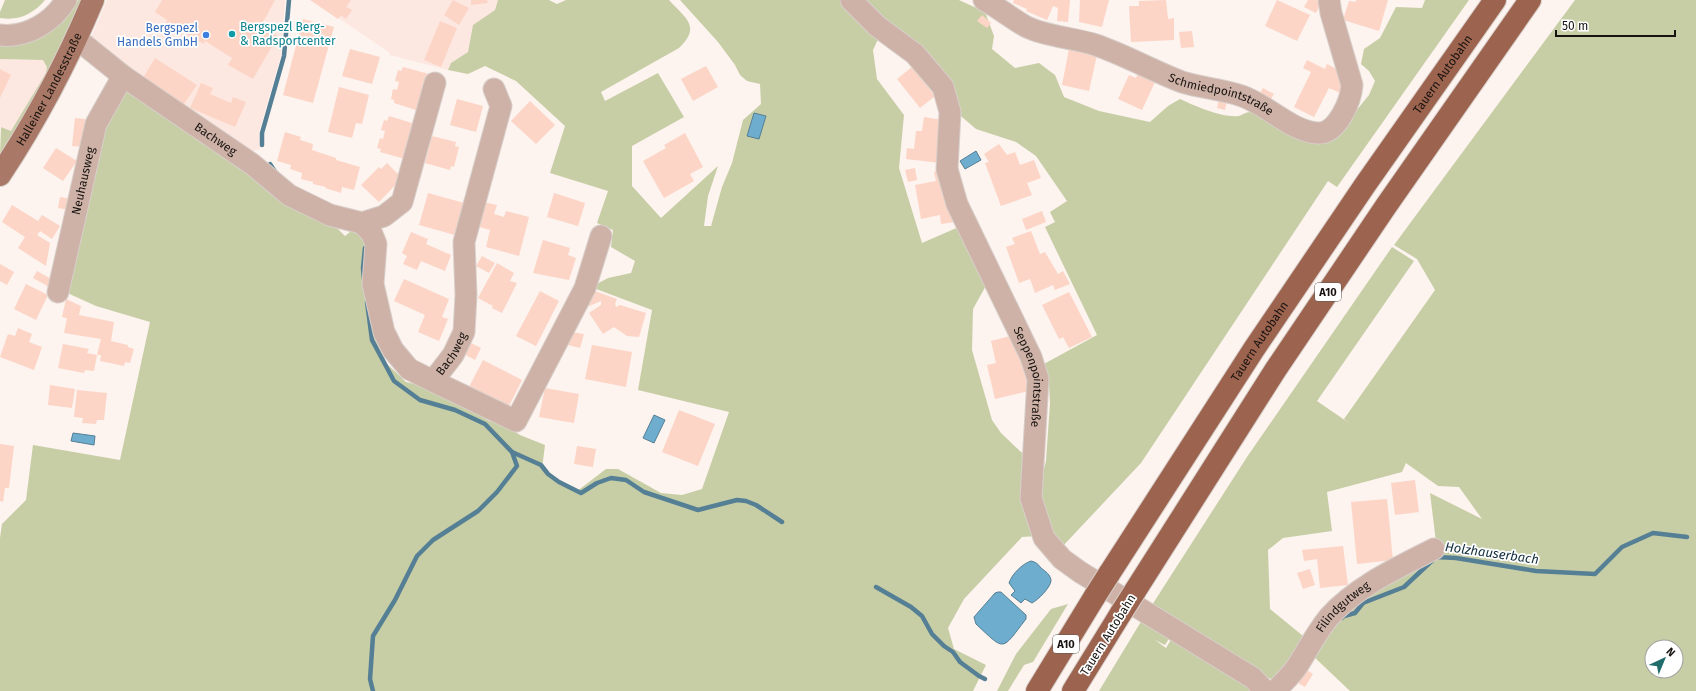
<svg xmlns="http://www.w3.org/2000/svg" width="1696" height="691" viewBox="0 0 1696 691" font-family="'Fira Sans',sans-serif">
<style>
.built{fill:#fde8e1}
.green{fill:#c7cea5;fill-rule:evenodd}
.water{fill:#6eadce;stroke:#547f95}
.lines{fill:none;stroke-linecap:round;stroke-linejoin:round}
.stream{stroke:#547f95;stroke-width:4.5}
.building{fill:#fcd5c6}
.minor-casing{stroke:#d8cfcb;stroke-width:23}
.major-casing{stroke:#d8cfcb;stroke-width:24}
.highway-casing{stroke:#d8cfcb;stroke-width:24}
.minor{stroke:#ceb2a7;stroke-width:21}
.major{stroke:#aa7866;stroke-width:22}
.highway{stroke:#9c634e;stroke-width:22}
.highway-bridge-casing{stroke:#d8cfcb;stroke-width:24;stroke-linecap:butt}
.highway-bridge{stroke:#9c634e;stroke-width:22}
.culture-dot{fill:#0f9aa8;stroke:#fff;stroke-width:1.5}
.shop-dot{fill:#3f7fe0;stroke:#fff;stroke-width:1.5}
.labels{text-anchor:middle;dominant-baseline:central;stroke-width:3.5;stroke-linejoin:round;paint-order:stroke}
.shield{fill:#fff;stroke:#5d5a58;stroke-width:1}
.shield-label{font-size:11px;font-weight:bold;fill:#181310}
.culture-label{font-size:12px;fill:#0d838f;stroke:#fff;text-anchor:start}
.shop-label{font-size:12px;fill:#366cbe;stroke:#fff;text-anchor:end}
.street-label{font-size:12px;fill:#181310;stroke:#fff}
.water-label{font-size:13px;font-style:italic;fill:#112e3d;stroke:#fff}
</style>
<rect width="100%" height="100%" fill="#fdf3ef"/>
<!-- built -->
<g class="built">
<polygon points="107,0 285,0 281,55 259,132 260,149 248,152 141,81 91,38"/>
<polygon points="312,0 498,0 495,10 473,25 468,52 451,63 448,70 390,55 390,53"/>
<polygon points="0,59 43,60 47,67 46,73 11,131 1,127 0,129"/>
</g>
<!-- green -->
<g class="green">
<path d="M5 0H45C33 14 19 21 0 18V12Z"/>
<path d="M78 0H84L60 59 0 156 1 127 11 131 46 73 47 67 43 60 0 59V46C29 44 64 25 78 0Z"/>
<path d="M498 0H549L557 4 566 0H669C685 18 702 26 679 48L601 92 605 101 658 73 684 117 632 146V186L661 218 718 166 708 196 704 226H711L722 187 732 163 743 120 761 104 760 84 747 81 740 75 735 65 718 42 680 0H843L879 37 873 50 877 79 904 115 899 168 922 243 961 226 988 282 973 309 972 350 992 420 1001 433 1021 452 1030 457 1037 536 1022 537 964 599 948 628 954 649 986 665 973 691H0V538L2 524 26 500 33 445 120 460 150 322 96 306 63 291 99 127 125 84 331 222 345 236 355 228 366 239 385 362 406 382 436 389 489 421 504 425 520 435 545 445 542 469 576 492 606 469H618L661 493 682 495 702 489 729 412 638 390 652 310 591 287 608 278 631 273 635 261 611 247 613 230 597 223 608 191 550 173 565 126 516 81 485 66 468 74 448 70 451 63 468 52 473 25 495 10Z"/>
<path d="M857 0H959L985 12 994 36 992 49 1015 68 1039 63 1055 75 1064 97 1099 111 1150 122 1168 106 1180 99C1195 106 1222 118 1239 116 1242 115 1246 112 1250 112 1269 112 1303 137 1323 144L1334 138 1369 95 1375 81 1369 71 1361 64 1364 49 1380 38 1396 7 1422 8 1425 0H1469L1337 187 1328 181 1141 463 1061 548 1049 532 1038 492 1046 461 1050 403 1049 384 1042 365 1097 335 1045 227 1055 222 1050 212 1067 201 1036 156 1016 142 976 129 955 111Z"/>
<path d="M1575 0H1696V691H1350L1312 655 1333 622 1436 542 1430 493 1482 519 1459 487 1438 486 1406 463 1402 472 1327 492 1332 531 1283 538 1268 550 1270 609 1308 640 1278 678 1271 679 1262 675 1152 605 1247 457 1392 247 1414 261 1317 401 1349 423 1344 419 1435 290 1417 259 1394 245ZM1652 647H1676V671H1652Z"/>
<polygon points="1068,604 1033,662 1024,665 1008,691 997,691 1016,654 1051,609"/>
<polygon points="1142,620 1170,637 1165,645 1155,640 1166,648 1172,638 1257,691 1099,691"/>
</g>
<!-- water -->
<g class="water">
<polygon points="754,113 766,116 759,139 747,136"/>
<polygon points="976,151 981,160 965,169 960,161"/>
<polygon points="654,415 665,420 654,443 643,438"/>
<polygon points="73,433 95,436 94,445 71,441"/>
<path d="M1031 561C1036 562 1038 564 1041 568 1045 571 1051 575 1051 581 1050 588 1038 600 1032 603L1025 599 1021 603 1011 595 1015 591 1009 583C1012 574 1022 564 1031 561Z"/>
<path d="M998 592H1001L1026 615V619C1001 651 1006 652 976 624L974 617 995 593Z"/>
</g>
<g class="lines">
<!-- stream -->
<g class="stream">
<polyline points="262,145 262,133 284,56 289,0"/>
<polyline points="270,164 276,173"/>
<polyline points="364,279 363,268 365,248"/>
<polyline points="367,302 372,340 394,381 420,400 455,410 485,424 512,452 541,465 548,474 559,482 581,493 597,483 611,478 626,480 644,492 698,510 737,500 746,501 756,505 782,522"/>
<polyline points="876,587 911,607 922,616 932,634 944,646 953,652 960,662 979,676 985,679"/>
<polyline points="1342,618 1344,616 1355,613 1363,603 1404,587 1436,557 1456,558 1536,571 1595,574 1622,547 1653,533 1687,537"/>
<polyline points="373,691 370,679 373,636 395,600 417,556 433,540 478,511 497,492 517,466 512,452"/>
</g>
</g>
<!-- building -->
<g class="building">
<polygon points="162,0 275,0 261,26 278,36 253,79 228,65 232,58 205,41 204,44 166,23 167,20 155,12"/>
<polygon points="310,0 351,0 346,7 352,10 346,19 341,15 338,19"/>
<polygon points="453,0 469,8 459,25 444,15"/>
<polygon points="471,0 487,0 488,3 471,5"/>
<polygon points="1014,0 1070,0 1068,22 1057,21 1058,8 1053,6 1047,20 1026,11 1027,9 1013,3"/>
<polygon points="1080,0 1109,0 1102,27 1079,22"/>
<polygon points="1166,0 1168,19 1174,18 1174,40 1131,42 1129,6 1139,6 1139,1"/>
<polygon points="1277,0 1310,15 1297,41 1265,26"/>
<polygon points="1308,0 1316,0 1321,3 1316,13 1304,7"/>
<polygon points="1356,0 1388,0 1379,31 1343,20 1349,1 1356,2"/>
<polygon points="982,15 991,23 987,28 977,21"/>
<polygon points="303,19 334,27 313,103 283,95"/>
<polygon points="440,21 457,28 441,67 424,60"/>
<polygon points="1192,31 1194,47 1181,48 1179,32"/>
<polygon points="350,49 380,57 372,84 342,76"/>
<polygon points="1069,49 1097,55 1089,91 1062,85"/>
<polygon points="155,58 197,85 184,104 143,78"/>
<polygon points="1307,60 1325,69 1327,64 1341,71 1345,95 1329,88 1314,117 1294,107 1311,72 1303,68"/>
<polygon points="706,66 718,87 693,101 681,79"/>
<polygon points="403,67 429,74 419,111 394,103 394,100 391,99 393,89 397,90 399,82 395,81 398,70 401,71"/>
<polygon points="912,67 935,96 920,108 897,79"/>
<polygon points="0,69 11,75 0,98"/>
<polygon points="1138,73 1155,82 1142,110 1118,99 1129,75 1136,78"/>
<polygon points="201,83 213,88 210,94 231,103 233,97 246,102 235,127 190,108"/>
<polygon points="339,87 369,95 362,124 356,123 352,138 328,132"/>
<polygon points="1263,88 1274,94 1269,102 1258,96"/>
<polygon points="457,99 483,106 476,132 450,125"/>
<polygon points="1219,99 1227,101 1225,110 1217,108"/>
<polygon points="530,101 555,125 536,144 511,121"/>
<polygon points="389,116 415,124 405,159 380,152 381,149 377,148 380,138 383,139 385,131 381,130 384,120 387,121"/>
<polygon points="924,117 943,120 940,163 906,159 907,148 914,149 916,131 922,131"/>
<polygon points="75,118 85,119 83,147 72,146"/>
<polygon points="285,132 301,137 300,140 313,144 312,150 336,158 336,160 360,167 354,190 342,187 341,193 325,188 326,187 313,184 313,182 301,179 302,173 290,169 291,165 277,161"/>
<polygon points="685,133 703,167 690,174 694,181 664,198 643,161 666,148 664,145"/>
<polygon points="432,136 456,142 455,146 459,147 454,167 451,166 450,170 425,163"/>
<polygon points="999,144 1007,155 1015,152 1020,165 1034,160 1041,178 1027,183 1032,195 1001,206 985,163 989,162 984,154"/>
<polygon points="56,148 77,161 63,181 43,168"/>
<polygon points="387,163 402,178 379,202 361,185 379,167 381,169"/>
<polygon points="915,168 917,180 908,182 905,170"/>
<polygon points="944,168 955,222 941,224 940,215 921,219 915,185 936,181 934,172"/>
<polygon points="428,193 464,203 455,235 419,225"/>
<polygon points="554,193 585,203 578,226 547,217"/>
<polygon points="60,197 72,199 70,210 58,208"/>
<polygon points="483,202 497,205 494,214 504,217 506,211 529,217 519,256 486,247 490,230 476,226"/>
<polygon points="12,205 38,221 42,215 60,226 52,239 40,231 37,235 50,243 46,266 18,248 25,237 2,222"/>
<polygon points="1042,211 1046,222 1026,230 1022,219"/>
<polygon points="1031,231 1040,254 1045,252 1058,274 1063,271 1070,284 1055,290 1053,285 1035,293 1030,279 1019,283 1006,247 1015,244 1012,238"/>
<polygon points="411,232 428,239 426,244 451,255 445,271 421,261 417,270 403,264 407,256 402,253"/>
<polygon points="543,240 570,248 568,255 576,258 569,280 533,273"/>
<polygon points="482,256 495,263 489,273 476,266"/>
<polygon points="497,263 514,273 510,281 517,283 502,313 492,308 493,306 478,298"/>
<polygon points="0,264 14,272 7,285 0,281"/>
<polygon points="37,271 55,281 51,288 33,278"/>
<polygon points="404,279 449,299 442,317 448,319 439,341 418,332 425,315 394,301"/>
<polygon points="26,284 48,295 36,320 14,309"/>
<polygon points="592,290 617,299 615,304 616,307 620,305 646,313 639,337 627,336 614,327 603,334 589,313 601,305 601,301 587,307"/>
<polygon points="540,291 559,301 536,346 516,336"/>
<polygon points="1069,292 1092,337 1069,348 1063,337 1059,339 1042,305"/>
<polygon points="66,299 81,306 79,315 114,322 111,341 128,345 128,347 134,349 130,363 125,362 124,366 100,361 101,355 97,355 101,339 64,333 67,318 62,317"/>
<polygon points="18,328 32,334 29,342 42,347 34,370 0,357 8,334 15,336"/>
<polygon points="571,332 584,334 580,348 564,344"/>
<polygon points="1014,335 1029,391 995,399 987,365 996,363 991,341"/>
<polygon points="469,342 481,348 475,360 462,353"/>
<polygon points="63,344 89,349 87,353 97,355 94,371 85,370 84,373 58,368"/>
<polygon points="592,345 632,352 626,387 585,379"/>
<polygon points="483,360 522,380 509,406 469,387"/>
<polygon points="50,385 75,389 72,408 48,405"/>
<polygon points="545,388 579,394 574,423 539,417"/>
<polygon points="77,390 107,393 104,420 97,420 96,424 82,423 83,418 74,417"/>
<polygon points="679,410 715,424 698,466 662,452"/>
<polygon points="0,444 14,446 9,488 5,488 3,502 0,501"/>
<polygon points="577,446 596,449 593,467 574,464"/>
<polygon points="1415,480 1419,512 1395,515 1391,483"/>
<polygon points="1387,499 1393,560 1357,564 1351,502"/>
<polygon points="1343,546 1348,585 1320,588 1317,559 1304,561 1302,550"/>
<polygon points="1310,569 1315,585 1303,589 1297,573"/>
<polygon points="1304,668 1313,674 1305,687 1296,682"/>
</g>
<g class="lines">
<defs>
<g id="minor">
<path id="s1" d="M851 0 877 26 915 54 943 87 950 112 947 169 957 204 1031 357 1038 379 1031 498 1044 538 1062 559 1080 572 1253 678 1265 691"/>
<path id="s2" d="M984 0C999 8 1011 18 1025 26 1043 36 1075 38 1096 45 1125 55 1153 71 1182 82 1201 88 1222 89 1242 96 1266 104 1292 132 1318 133 1337 134 1351 101 1352 85L1331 13 1329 0"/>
<path d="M0 35C27 38 53 22 66 0"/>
<path id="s3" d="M77 39 123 76 252 164 289 195 330 215 362 223 384 216 402 202 435 83"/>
<path id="s4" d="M362 223 372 234 376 244 373 284 384 332 393 350 409 369 433 381 453 355 464 332 466 295 464 242 501 106 494 89"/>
<path id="s5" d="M58 292 96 124 123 76"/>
<polyline points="433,381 516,421 585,288 601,236"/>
<path id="s6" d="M1275 691C1282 684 1290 676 1296 668 1307 651 1316 633 1329 617 1357 586 1397 568 1434 549"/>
</g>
<g id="major">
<path id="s7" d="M0 175C37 119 67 62 93 0"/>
</g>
<g id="highway">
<path id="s8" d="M1109 574 1254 349 1365 185 1495 0"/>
<polyline points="1135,591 1276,369 1386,206 1530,0"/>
<polyline points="1037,691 1095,596"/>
<polyline points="1073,691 1121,613"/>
</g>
</defs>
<!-- minor casing -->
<use href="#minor" class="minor-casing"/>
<!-- major casing -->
<use href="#major" class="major-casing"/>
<!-- highway casing -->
<use href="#highway" class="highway-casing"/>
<!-- minor -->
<use href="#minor" class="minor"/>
<!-- major -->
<use href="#major" class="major"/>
<!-- highway -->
<use href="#highway" class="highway"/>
<defs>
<g id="highway-bridge">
<polyline points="1095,596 1109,574"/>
<polyline points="1121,613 1135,591"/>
</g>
</defs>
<!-- highway-bridge casing -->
<use href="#highway-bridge" class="highway-bridge-casing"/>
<!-- highway-bridge -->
<use href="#highway-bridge" class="highway-bridge"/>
</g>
<!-- markers -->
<circle class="culture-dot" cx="232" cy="34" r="4"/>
<circle class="shop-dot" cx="206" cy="35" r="4"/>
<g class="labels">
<!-- shield labels -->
<g class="shield">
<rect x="1315" y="283" width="26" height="18" rx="3"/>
<rect x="1053" y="635" width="26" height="18" rx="3"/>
</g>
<g class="shield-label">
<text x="1328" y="292">A10</text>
<text x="1066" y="644">A10</text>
</g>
<!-- culture labels -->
<g class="culture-label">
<text x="240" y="27">Bergspezl Berg-<tspan x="240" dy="14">&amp; Radsportcenter</tspan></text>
</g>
<!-- shop labels -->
<g class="shop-label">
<text x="198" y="28">Bergspezl<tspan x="198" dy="14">Handels GmbH</tspan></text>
</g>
<!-- street labels -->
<g class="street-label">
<text stroke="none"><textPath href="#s8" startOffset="601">Tauern Autobahn</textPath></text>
<text stroke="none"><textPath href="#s7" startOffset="99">Halleiner Landesstraße</textPath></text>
<text stroke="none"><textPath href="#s2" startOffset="257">Schmiedpointstraße</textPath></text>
<text stroke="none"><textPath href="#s3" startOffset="171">Bachweg</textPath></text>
<text stroke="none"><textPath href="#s5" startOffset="114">Neuhausweg</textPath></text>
<text stroke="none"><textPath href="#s8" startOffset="277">Tauern Autobahn</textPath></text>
<text stroke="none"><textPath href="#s4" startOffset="220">Bachweg</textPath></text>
<text stroke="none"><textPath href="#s1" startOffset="436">Seppenpointstraße</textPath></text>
<text stroke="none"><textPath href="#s6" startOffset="109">Filindgutweg</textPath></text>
<text transform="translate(1108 635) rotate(-58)">Tauern Autobahn</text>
</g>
<!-- water labels -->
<g class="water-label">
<text transform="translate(1492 553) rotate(8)">Holzhauserbach</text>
</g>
</g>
<!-- north arrow -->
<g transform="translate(1664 659) rotate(44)"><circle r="19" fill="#ffffff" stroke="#a3a19f"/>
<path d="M0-3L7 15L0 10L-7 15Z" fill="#206c6a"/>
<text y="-6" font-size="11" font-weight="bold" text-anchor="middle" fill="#181310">N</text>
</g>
<!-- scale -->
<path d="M1556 30v6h119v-6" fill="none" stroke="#181310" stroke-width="2"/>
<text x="1562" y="30" font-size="12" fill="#181310" stroke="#ffffff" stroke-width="3" paint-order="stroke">50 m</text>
</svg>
